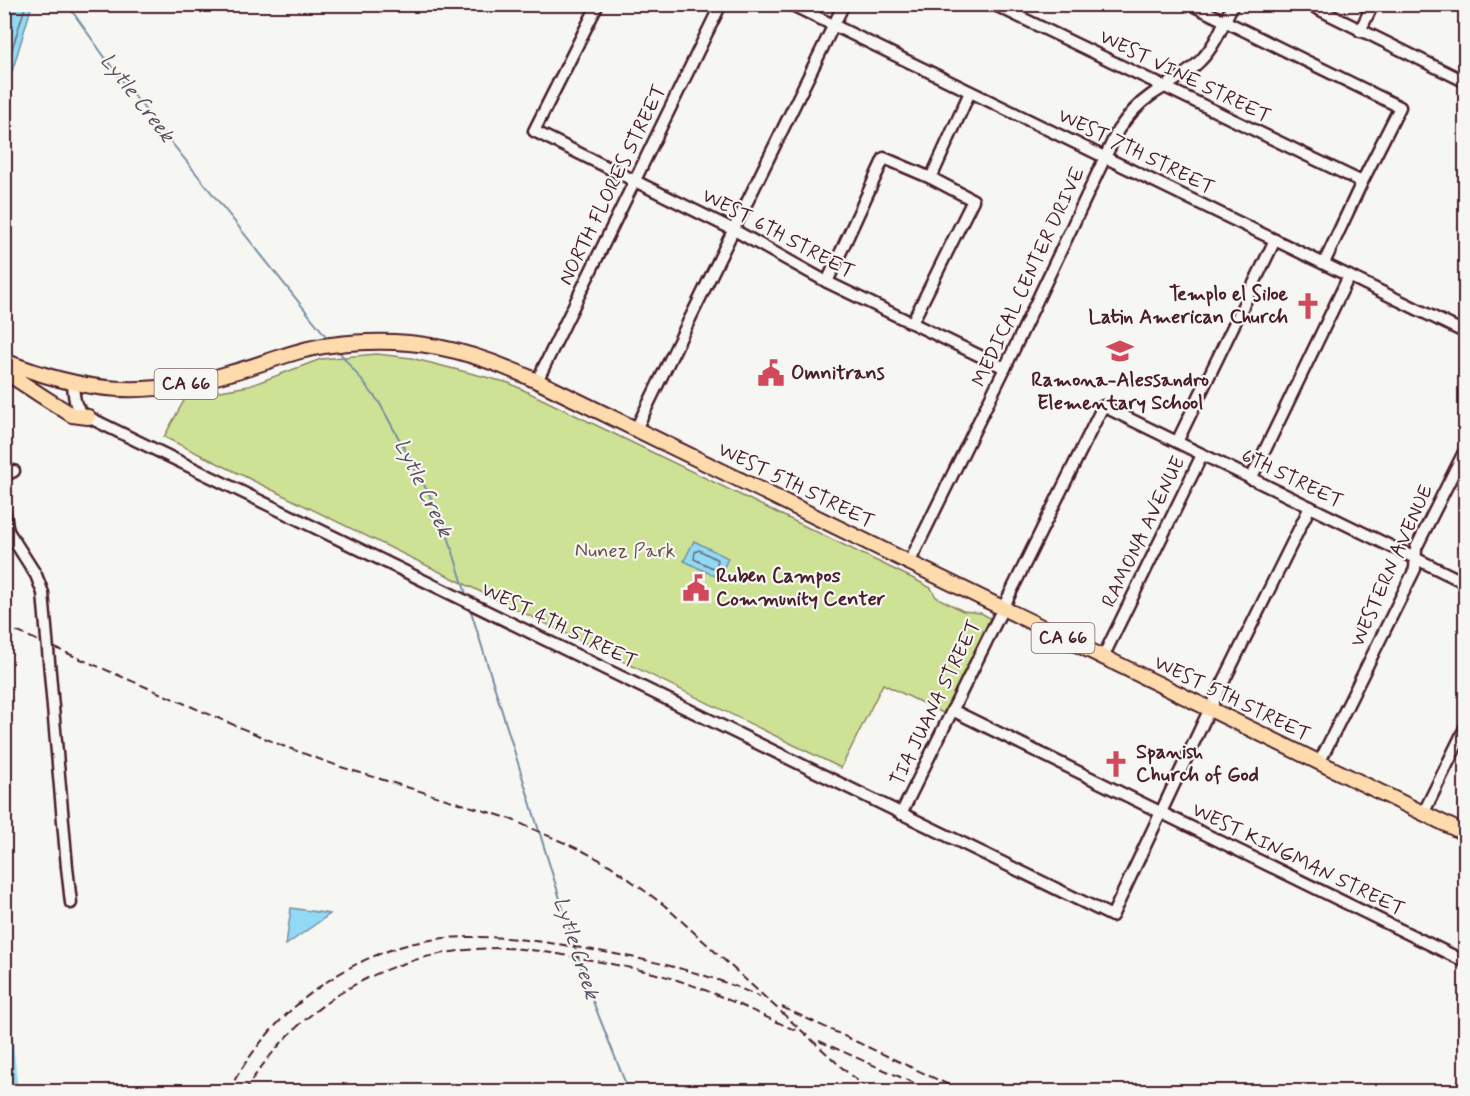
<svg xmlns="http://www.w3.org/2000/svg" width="1470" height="1096" viewBox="0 0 1470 1096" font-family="Mynerve,sans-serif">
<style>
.green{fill:#cee296;stroke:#8c8060;stroke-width:1.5}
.water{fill:#92daf3;stroke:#758fa3;stroke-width:1.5}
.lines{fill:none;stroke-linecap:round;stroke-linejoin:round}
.shore{stroke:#676a7b;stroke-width:1.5}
.stream{stroke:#758fa3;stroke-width:2}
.canal{stroke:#92daf3;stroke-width:8}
.minor-casing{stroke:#4a1f2b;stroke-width:15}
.major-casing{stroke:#4a1f2b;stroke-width:18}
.minor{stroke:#f6f6f2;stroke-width:10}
.major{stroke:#fedbac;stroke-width:14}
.rail{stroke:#4a1f2b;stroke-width:2;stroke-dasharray:9 4.5;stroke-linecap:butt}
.minor-bridge-casing{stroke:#4a1f2b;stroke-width:15;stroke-linecap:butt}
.minor-bridge{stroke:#f6f6f2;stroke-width:10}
.labels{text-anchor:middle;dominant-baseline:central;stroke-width:4.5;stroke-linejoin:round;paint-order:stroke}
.shield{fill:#f6f6f2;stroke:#7e6067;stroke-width:1.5}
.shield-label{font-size:18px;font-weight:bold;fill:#4a1f2b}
.street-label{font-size:20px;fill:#4a1f2b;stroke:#f6f6f2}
.poi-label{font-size:20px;font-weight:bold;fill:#4a1f2b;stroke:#f6f6f2;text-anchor:start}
.park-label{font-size:20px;fill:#6b5046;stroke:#f6f6f2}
.water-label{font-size:21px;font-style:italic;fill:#5c4e5d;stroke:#f6f6f2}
</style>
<rect width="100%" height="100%" fill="#f6f6f2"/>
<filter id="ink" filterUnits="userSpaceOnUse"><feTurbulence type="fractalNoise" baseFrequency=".0167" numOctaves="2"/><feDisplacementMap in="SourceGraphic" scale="12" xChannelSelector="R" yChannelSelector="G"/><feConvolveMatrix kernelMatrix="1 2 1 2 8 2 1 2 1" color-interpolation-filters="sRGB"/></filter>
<g filter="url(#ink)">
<!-- green -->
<polygon class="green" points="377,354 411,358 509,383 914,579 931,588 936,597 963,611 981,613 990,618 945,714 883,684 841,768 164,437 186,397 249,386 321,359"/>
<!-- water -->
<g class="water">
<polygon points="5,4 32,5 5,95 4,5"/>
<polygon points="694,541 728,558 719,578 684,561"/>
<polygon points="291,908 330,914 286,945"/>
</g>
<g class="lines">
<!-- shore -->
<g class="shore">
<polyline points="4,75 26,4"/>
<polygon points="699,550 718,560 716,568 713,568 694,559 695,552"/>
</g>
<!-- stream -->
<g class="stream">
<polyline points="67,4 116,73 329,340"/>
<polyline points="337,349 379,402 443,520 467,597"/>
<polyline points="470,608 588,989 629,1092"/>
</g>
<!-- canal -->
<polyline class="canal" points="4,992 14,1092"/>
<defs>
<g id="minor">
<polyline points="598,4 534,131 734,230 827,282 1005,368"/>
<polyline points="790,4 1466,333"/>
<polyline points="993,4 1362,182"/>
<polyline points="1190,4 1400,107 1362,182 1324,263"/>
<polyline points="1308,4 1466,82"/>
<polyline points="1360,31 1373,4"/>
<polyline points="931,178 970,92"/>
<polyline points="827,282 884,158 931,178 973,200 912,323"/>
<polyline points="537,381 721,4"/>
<path d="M73 383C74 399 74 409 88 417L1112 916 1204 721 1310 507"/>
<polyline points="636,429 844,4"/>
<polyline points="1177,442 1275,240"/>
<polyline points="4,476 14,471"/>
<polyline points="1251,479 1349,276"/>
<polyline points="4,509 8,531"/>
<path d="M909 563 1005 368 1118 130C1127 117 1137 105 1150 96 1167 84 1186 76 1200 61 1216 45 1223 24 1233 4"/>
<polyline points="1103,657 1202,455"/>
<polyline points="952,710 1466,962"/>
<polyline points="1319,763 1415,569 1416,548 1466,448"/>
<polyline points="901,814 1103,406 1466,583"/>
<polyline points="1423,814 1466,726"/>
<polyline points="67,867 71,903"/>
</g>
<g id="major">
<path d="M4 361C86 393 145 399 230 373 264 364 296 349 331 345 409 335 467 348 537 381L1466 834"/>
<polyline points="4,361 16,379 45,398 72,415 88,417"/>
</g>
</defs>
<!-- minor casing -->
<use href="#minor" class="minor-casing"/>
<!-- major casing -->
<use href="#major" class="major-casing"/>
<!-- minor -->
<use href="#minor" class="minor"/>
<!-- major -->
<use href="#major" class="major"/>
<!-- rail -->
<g class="rail">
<polyline points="4,626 283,746 341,767 508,818 583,851 611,866 664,905 849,1074 872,1092"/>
<polyline points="782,1007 964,1092"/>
<polyline points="819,1041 934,1092"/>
<path d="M228 1092C270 1012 353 946 446 938 498 934 548 942 599 951 655 961 708 973 760 997"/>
<path d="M244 1092C303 998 395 947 506 948 534 949 563 955 591 960 621 966 651 971 680 981 720 994 758 1014 797 1031"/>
</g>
<defs>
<polyline id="minor-bridge" points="8,531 36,575 43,593 67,867"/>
</defs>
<!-- minor-bridge casing -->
<use href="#minor-bridge" class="minor-bridge-casing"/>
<!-- minor-bridge -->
<use href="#minor-bridge" class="minor-bridge"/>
</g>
</g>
<!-- icons -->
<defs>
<symbol id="church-bare" viewBox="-9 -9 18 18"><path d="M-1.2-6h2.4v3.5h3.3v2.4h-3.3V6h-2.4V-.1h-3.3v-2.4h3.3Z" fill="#d1495b" stroke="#f6f6f2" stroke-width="2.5" paint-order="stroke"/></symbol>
<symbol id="school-bare" viewBox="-9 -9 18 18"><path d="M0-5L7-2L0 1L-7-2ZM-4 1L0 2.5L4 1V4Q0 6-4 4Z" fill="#d1495b" stroke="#f6f6f2" stroke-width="2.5" paint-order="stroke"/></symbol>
<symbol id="civic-bare" viewBox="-9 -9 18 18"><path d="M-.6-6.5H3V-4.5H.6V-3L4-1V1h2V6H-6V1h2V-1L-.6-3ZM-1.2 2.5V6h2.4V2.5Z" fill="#d1495b" stroke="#f6f6f2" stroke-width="2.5" paint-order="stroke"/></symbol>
</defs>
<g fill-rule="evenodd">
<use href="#church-bare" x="1289" y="287" width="38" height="38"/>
<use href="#school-bare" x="1101" y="332" width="38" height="38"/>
<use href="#civic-bare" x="752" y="354" width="38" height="38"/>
<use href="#civic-bare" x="677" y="569" width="38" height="38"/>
<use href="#church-bare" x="1097" y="745" width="38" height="38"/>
</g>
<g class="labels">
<!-- shield labels -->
<g class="shield">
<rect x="154.5" y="369" width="63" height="30" rx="4.5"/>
<rect x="1031.5" y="623" width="63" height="30" rx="4.5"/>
</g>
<g class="shield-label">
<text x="186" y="384">CA 66</text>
<text x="1063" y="638">CA 66</text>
</g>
<!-- street labels -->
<g class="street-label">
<text transform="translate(1185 77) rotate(26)">WEST VINE STREET</text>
<text transform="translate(1136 152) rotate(26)">WEST 7TH STREET</text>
<text transform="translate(613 185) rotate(-64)">NORTH FLORES STREET</text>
<text transform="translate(778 234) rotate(28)">WEST 6TH STREET</text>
<text transform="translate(1029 277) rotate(-65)">MEDICAL CENTER DRIVE</text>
<text transform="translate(1292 479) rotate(26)">6TH STREET</text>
<text transform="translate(796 486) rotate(26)">WEST 5TH STREET</text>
<text transform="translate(1144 532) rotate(-64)">RAMONA AVENUE</text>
<text transform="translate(1392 566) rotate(-66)">WESTERN AVENUE</text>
<text transform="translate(559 626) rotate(26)">WEST 4TH STREET</text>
<text transform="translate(1232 699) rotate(26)">WEST 5TH STREET</text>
<text transform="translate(936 703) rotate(-64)">TIA JUANA STREET</text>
<text transform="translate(1298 860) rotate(26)">WEST KINGMAN STREET</text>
</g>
<!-- poi labels -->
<g class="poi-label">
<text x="1288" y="294" text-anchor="end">Templo el Siloe<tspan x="1288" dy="23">Latin American Church</tspan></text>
<text x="791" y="373">Omnitrans</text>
<text x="1120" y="380" text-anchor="middle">Ramona-Alessandro<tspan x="1120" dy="23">Elementary School</tspan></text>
<text x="716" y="576">Ruben Campos<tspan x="716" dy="23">Community Center</tspan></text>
<text x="1136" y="752">Spanish<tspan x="1136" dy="23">Church of God</tspan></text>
</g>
<!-- park labels -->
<g class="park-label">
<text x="625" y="551">Nunez Park</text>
</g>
<!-- water labels -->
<g class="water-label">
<text transform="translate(137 98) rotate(52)">Lytle Creek</text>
<text transform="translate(423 488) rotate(64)">Lytle Creek</text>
<text transform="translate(576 948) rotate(72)">Lytle Creek</text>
</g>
</g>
<!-- margin -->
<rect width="1470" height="1096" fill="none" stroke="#f6f6f2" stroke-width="24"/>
<rect x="12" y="12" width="1446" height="1072" fill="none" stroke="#4a1f2b" stroke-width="2" filter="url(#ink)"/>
</svg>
